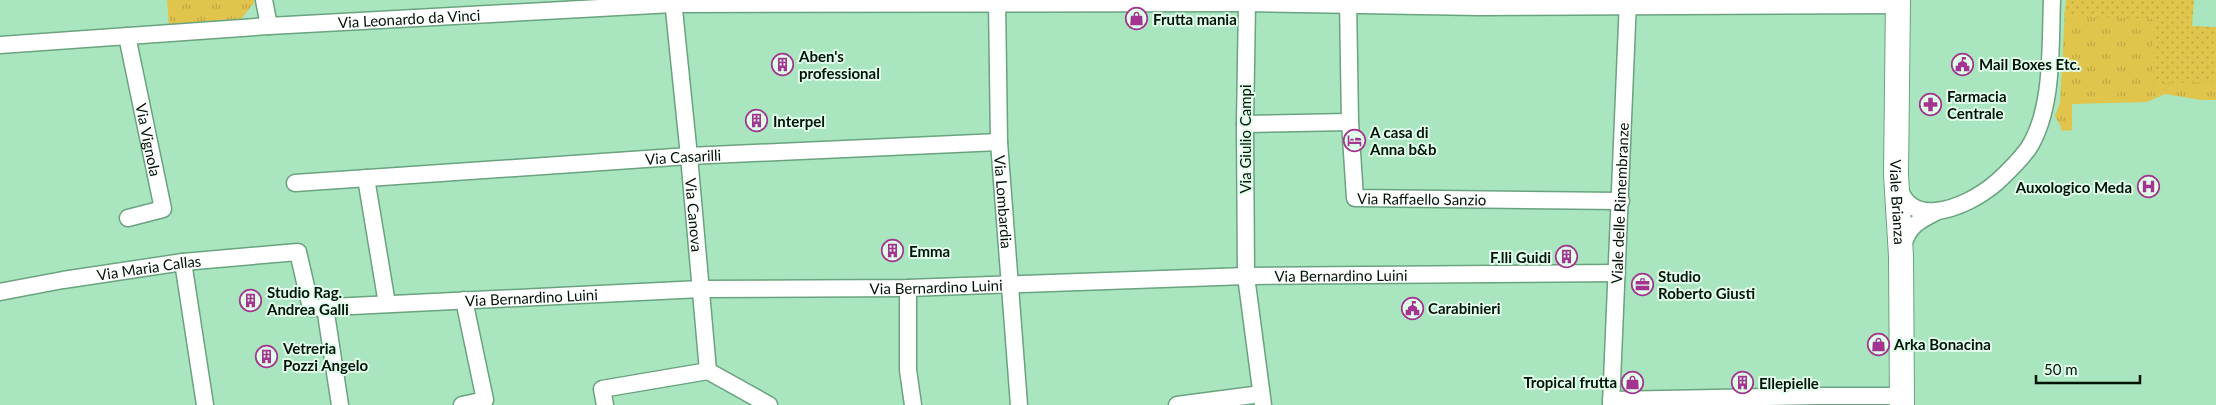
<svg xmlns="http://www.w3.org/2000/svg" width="2216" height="405" viewBox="0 0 2216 405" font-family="Lato,sans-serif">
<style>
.grass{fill:url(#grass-tufts)}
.park{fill:url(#park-dots)}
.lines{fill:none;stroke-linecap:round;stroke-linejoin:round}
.street-casing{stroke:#6aa37f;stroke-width:19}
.secondary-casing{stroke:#6aa37f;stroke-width:26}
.street{stroke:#fff;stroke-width:16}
.secondary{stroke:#fff;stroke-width:24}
.labels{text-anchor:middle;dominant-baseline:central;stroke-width:4;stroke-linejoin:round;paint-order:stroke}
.street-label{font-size:15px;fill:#001306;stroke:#e0feea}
.poi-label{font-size:15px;font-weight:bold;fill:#001306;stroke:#e0feea;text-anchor:start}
</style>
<defs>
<pattern id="grass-tufts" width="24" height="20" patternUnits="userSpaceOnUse" patternTransform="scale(1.25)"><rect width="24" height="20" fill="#e0c44c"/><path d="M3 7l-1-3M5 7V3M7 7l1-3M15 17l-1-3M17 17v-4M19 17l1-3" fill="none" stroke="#bea841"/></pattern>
<pattern id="park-dots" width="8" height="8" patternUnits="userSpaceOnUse" patternTransform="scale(1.25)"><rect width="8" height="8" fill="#e0c44c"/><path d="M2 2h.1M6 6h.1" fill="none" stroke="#bea841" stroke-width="1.8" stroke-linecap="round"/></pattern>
</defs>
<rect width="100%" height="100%" fill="#a9e5be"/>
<!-- grass -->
<g class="grass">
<polygon points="167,0 254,0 254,3 240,20 169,24"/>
<polygon points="2149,0 2216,61 2216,100 2201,100 2165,94 2147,102 2072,104 2072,130 2061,131 2061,127 2055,116 2060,103 2065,10"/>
</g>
<!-- park -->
<polygon class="park" points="2066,0 2194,0 2192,26 2216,27 2216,82 2153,83 2154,19 2064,16"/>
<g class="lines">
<defs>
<g id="street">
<polyline points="264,0 269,26"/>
<path id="s1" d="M673 0 689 156 708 371"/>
<path id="s2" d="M997 0 999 142 1019 405"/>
<path id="s3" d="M1348 0 1350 122 1355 198 1621 201"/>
<polyline points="1247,3 1245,124 1246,276 1263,405"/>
<path id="s4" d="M127 36 163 209 128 218"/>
<path id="s5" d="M0 45 269 26 673 4 1247 3 1480 7 1898 5"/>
<polyline points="1245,124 1350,122"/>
<polyline points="366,178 387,304"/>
<path id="s6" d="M295 183 689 156 999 142"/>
<path d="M1899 187C1904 205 1917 213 1936 211 1957 209 1981 196 1997 182 2008 172 2019 161 2028 149 2054 109 2050 46 2052 0"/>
<path d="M1903 247C1907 226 1920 220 1938 211"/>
<polyline points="183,262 205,405"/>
<polyline points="908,288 908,370 913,405"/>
<path id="s7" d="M0 292 63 280 183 262 298 252 311 308 701 289 908 288 1246 276 1617 273"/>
<polyline points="325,307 340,405"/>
<polyline points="708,371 769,405"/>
<polyline points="1611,400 1818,396 1901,396"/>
<polyline points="462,405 485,400 464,300"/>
<polyline points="605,405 602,389 708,371"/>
<polyline points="1177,405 1261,394"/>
<path id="s8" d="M1611 405 1628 0"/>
</g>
<g id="secondary">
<path id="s9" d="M1898 0 1896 175 1901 256 1902 405"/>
</g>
</defs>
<!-- street casing -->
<use href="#street" class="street-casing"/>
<!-- secondary casing -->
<use href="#secondary" class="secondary-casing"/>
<!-- street -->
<use href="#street" class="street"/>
<!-- secondary -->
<use href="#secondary" class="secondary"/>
</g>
<!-- icons -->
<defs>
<symbol id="shop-ring" viewBox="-11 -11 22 22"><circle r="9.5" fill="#e0feea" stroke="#a53491" stroke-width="1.5"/><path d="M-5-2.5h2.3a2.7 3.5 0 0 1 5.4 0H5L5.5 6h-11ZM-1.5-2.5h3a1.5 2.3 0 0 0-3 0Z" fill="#a53491"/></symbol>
<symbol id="civic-ring" viewBox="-11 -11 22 22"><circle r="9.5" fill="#e0feea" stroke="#a53491" stroke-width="1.5"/><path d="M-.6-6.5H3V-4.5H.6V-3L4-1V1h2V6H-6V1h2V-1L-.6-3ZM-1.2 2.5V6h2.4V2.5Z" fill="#a53491"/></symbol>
<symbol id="building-ring" viewBox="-11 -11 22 22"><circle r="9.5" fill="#e0feea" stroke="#a53491" stroke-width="1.5"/><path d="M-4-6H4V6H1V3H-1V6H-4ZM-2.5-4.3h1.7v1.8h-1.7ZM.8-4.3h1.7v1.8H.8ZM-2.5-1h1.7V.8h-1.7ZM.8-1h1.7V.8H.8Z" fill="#a53491"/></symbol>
<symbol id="pharmacy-ring" viewBox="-11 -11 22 22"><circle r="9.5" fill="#e0feea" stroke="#a53491" stroke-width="1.5"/><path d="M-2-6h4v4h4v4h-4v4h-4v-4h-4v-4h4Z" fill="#a53491"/></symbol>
<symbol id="hotel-ring" viewBox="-11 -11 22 22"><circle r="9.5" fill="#e0feea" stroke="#a53491" stroke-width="1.5"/><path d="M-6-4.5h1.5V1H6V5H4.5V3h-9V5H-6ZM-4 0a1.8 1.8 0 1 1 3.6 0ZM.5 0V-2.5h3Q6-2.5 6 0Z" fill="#a53491"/></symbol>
<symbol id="hospital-ring" viewBox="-11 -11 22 22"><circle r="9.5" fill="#e0feea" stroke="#a53491" stroke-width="1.5"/><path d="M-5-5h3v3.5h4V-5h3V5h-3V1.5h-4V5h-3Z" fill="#a53491"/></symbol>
<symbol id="office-ring" viewBox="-11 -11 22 22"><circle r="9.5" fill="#e0feea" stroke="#a53491" stroke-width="1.5"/><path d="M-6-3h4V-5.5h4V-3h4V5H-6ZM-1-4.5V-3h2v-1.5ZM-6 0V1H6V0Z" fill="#a53491"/></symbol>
</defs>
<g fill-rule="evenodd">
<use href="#shop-ring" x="1124" y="6" width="25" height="25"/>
<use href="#civic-ring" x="1950" y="52" width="25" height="25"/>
<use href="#building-ring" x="770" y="52" width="25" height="25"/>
<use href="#pharmacy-ring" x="1918" y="92" width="25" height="25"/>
<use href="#building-ring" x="744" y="108" width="25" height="25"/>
<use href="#hotel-ring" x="1342" y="128" width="25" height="25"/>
<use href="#hospital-ring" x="2136" y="174" width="25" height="25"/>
<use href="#building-ring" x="880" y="238" width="25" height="25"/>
<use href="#building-ring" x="1554" y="244" width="25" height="25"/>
<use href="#office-ring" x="1630" y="272" width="25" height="25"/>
<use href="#building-ring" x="238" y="288" width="25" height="25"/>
<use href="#civic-ring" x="1400" y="296" width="25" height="25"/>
<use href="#shop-ring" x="1866" y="332" width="25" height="25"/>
<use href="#building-ring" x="254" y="344" width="25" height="25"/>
<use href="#shop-ring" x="1620" y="370" width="25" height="25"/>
<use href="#building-ring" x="1730" y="370" width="25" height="25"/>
</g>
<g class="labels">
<!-- street labels -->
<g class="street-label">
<text stroke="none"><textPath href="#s5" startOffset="410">Via Leonardo da Vinci</textPath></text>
<text transform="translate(1245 139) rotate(-90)">Via Giulio Campi</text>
<text stroke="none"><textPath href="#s4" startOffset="106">Via Vignola</textPath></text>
<text stroke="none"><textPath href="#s6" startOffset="389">Via Casarilli</textPath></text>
<text stroke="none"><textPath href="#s3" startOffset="265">Via Raffaello Sanzio</textPath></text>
<text stroke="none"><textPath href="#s2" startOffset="202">Via Lombardia</textPath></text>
<text stroke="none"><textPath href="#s8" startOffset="202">Viale delle Rimembranze</textPath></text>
<text stroke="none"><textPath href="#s9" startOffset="202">Viale Brianza</textPath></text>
<text stroke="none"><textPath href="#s1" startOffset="216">Via Canova</textPath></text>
<text stroke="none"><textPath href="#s7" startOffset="151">Via Maria Callas</textPath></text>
<text stroke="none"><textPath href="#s7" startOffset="1389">Via Bernardino Luini</textPath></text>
<text stroke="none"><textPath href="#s7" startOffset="984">Via Bernardino Luini</textPath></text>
<text stroke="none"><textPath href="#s7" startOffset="579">Via Bernardino Luini</textPath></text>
</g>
<!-- poi labels -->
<g class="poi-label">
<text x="1153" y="19">Frutta mania</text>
<text x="799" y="56">Aben's<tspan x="799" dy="17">professional</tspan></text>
<text x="1979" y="64">Mail Boxes Etc.</text>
<text x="1947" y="96">Farmacia<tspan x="1947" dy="17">Centrale</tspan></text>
<text x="773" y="121">Interpel</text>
<text x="1370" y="132">A casa di<tspan x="1370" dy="17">Anna b&amp;b</tspan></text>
<text x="2132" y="187" text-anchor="end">Auxologico Meda</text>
<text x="909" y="251">Emma</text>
<text x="1551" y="257" text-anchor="end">F.lli Guidi</text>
<text x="1658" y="276">Studio<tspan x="1658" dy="17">Roberto Giusti</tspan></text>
<text x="267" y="292">Studio Rag.<tspan x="267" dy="17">Andrea Galli</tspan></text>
<text x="1428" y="308">Carabinieri</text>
<text x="1894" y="344">Arka Bonacina</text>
<text x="283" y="348">Vetreria<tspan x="283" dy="17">Pozzi Angelo</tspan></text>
<text x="1617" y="382" text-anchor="end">Tropical frutta</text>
<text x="1759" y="383">Ellepielle</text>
</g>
</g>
<!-- scale -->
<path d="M2036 375v8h104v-8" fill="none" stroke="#001306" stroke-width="2.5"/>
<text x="2044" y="375" font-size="15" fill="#001306" stroke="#e0feea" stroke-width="4" paint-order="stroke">50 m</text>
</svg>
